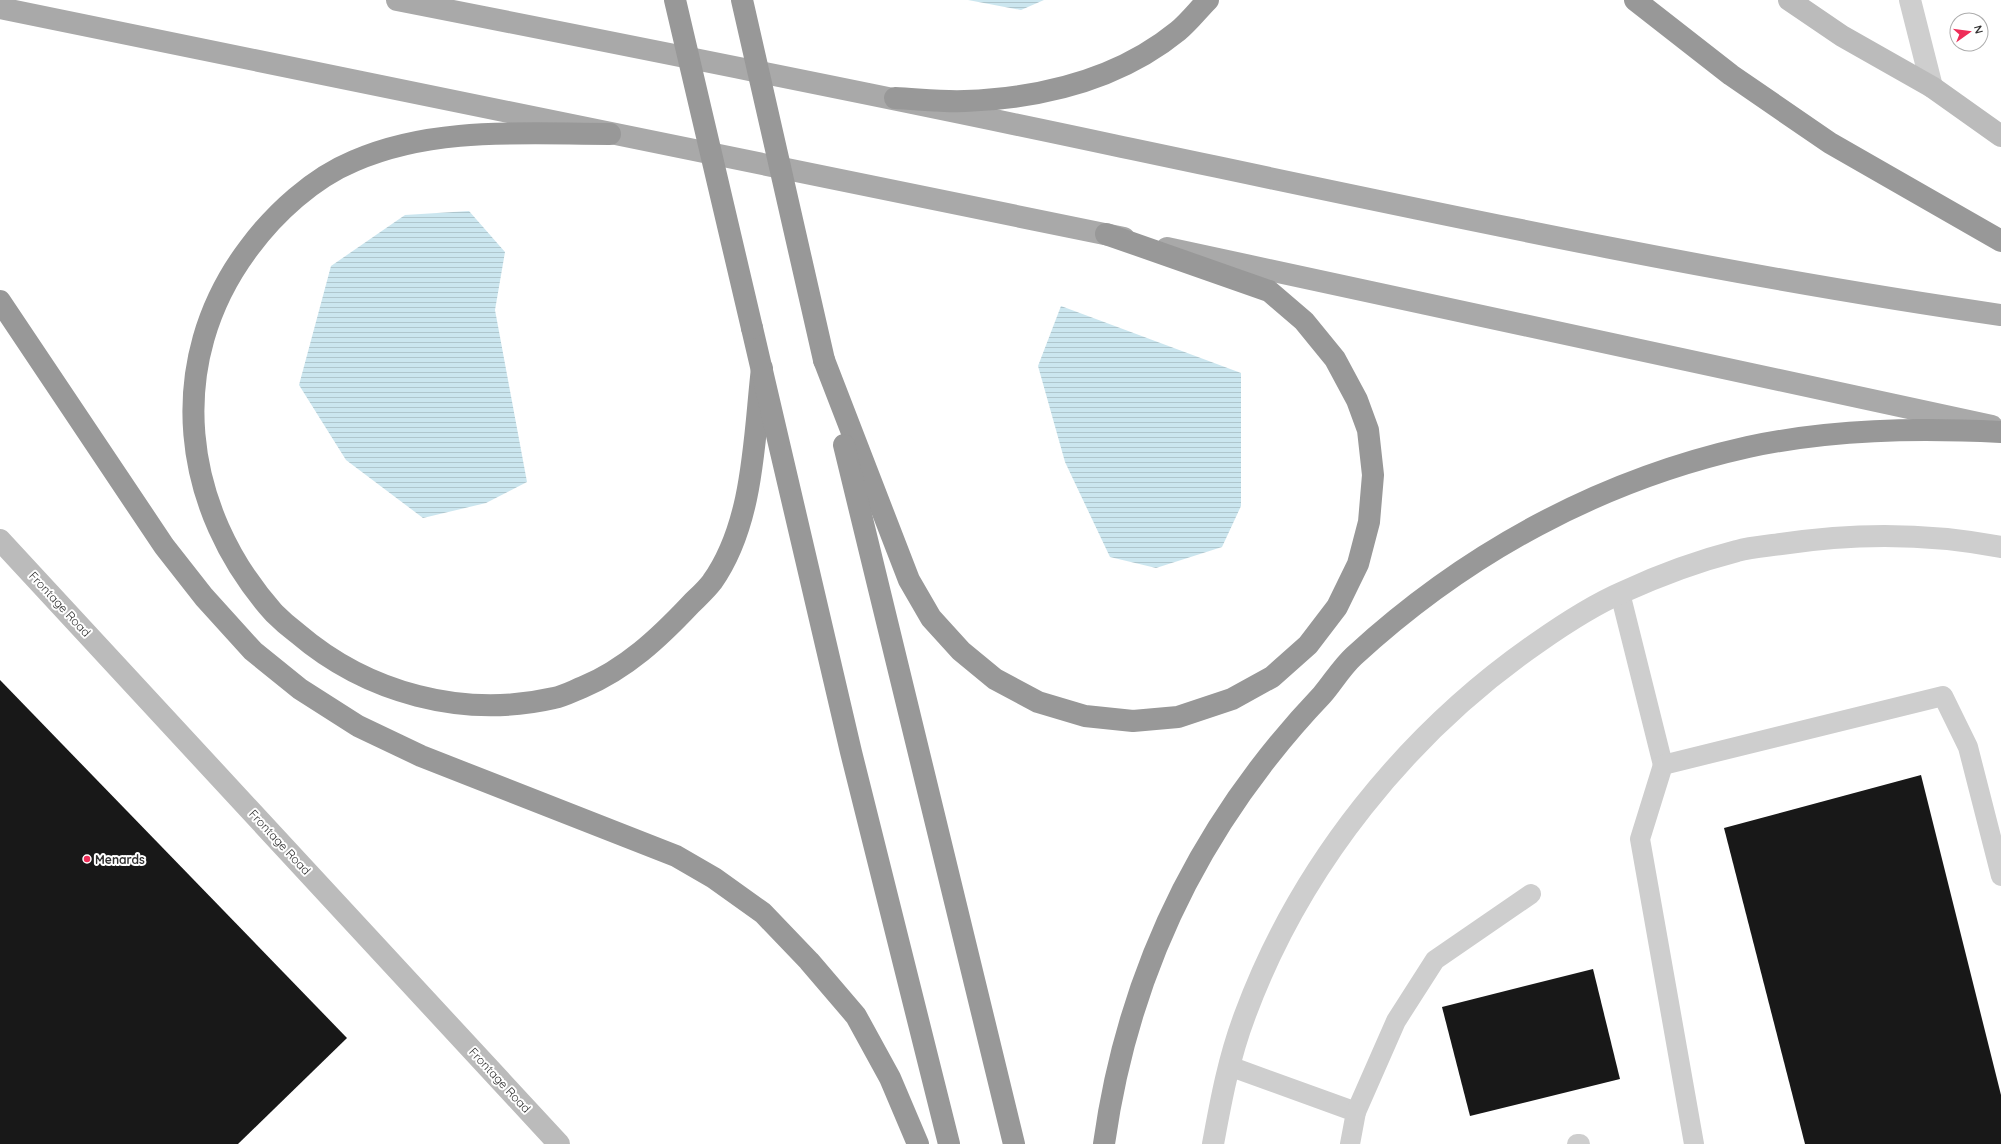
<svg xmlns="http://www.w3.org/2000/svg" width="2001" height="1144" viewBox="0 0 2001 1144" font-family="Quicksand,sans-serif">
<style>
.water{fill:url(#water-rules)}
.building{fill:#181818}
.lines{fill:none;stroke-linecap:round;stroke-linejoin:round}
.lane{stroke:#cecece;stroke-width:20}
.street{stroke:#cecece;stroke-width:22}
.secondary{stroke:#bbb;stroke-width:22}
.primary{stroke:#a9a9a9;stroke-width:22}
.highway{stroke:#989898;stroke-width:22}
.highway-bridge{stroke:#989898;stroke-width:22}
.poi-dot{fill:#ee2d58;stroke:#fff;stroke-width:1.5}
.labels{text-anchor:middle;dominant-baseline:central;stroke-width:4;stroke-linejoin:round;paint-order:stroke}
.street-label{font-size:12px;fill:#313131;stroke:#fff}
.poi-label{font-size:12px;font-weight:bold;fill:#313131;stroke:#fff;text-anchor:start}
</style>
<defs>
<pattern id="water-rules" width="6" height="5" patternUnits="userSpaceOnUse"><rect width="6" height="5" fill="#cbe6ef"/><path d="M0 2.5h6" fill="none" stroke="#afc6cd"/></pattern>
</defs>
<rect width="100%" height="100%" fill="#fff"/>
<!-- water -->
<g class="water">
<polygon points="968,0 1044,0 1021,10"/>
<polygon points="469,211 505,252 495,310 527,482 486,503 423,518 346,460 299,385 331,266 405,215"/>
<polygon points="1061,306 1241,373 1241,506 1222,547 1156,568 1110,557 1065,462 1038,366"/>
</g>
<!-- building -->
<g class="building">
<polygon points="0,680 347,1038 238,1144 0,1144"/>
<polygon points="1921,775 2001,1095 2001,1144 1805,1144 1724,828"/>
<polygon points="1593,969 1620,1079 1470,1116 1442,1007"/>
</g>
<g class="lines">
<!-- lane -->
<g class="lane">
<polyline points="1620,593 1663,765"/>
<polyline points="1229,1066 1356,1112 1350,1144"/>
<polyline points="1356,1112 1396,1021 1435,960 1531,894"/>
<polyline points="1577,1144 1580,1144"/>
<polyline points="1694,1144 1640,839 1663,765 1943,696 1968,747 2001,876"/>
</g>
<!-- street -->
<g class="street">
<polyline points="1910,0 1932,87"/>
<path d="M1213 1144C1221 1100 1229 1057 1245 1015 1300 866 1407 733 1537 643 1564 624 1593 605 1623 592 1660 575 1698 561 1737 551 1751 547 1767 546 1781 544 1853 533 1929 533 2001 547"/>
</g>
<!-- secondary -->
<g class="secondary">
<polyline points="1789,0 1842,36 1932,87 2001,136"/>
<polyline points="0,540 559,1144"/>
</g>
<!-- primary -->
<g class="primary">
<path d="M397 0C636 47 875 94 1113 145 1408 207 1703 272 2001 315"/>
<polyline points="0,8 1124,238"/>
<polyline points="1167,248 1992,426"/>
</g>
<!-- highway -->
<g class="highway">
<polyline points="1635,0 1731,75 1830,143 2001,241"/>
<path d="M895 98C918 99 942 102 965 101 1041 98 1118 80 1178 31 1189 22 1198 10 1208 0"/>
<path d="M610 134C524 134 434 126 354 161 313 178 275 213 249 248 163 362 181 509 274 613 281 620 289 627 297 633 367 693 463 719 554 698 564 696 573 691 583 687 626 669 659 638 691 604 698 597 706 590 712 582 754 523 754 438 762 368"/>
<polyline points="0,301 164,546 204,597 253,651 300,689 358,726 421,756 676,856 714,878 763,913 809,961 856,1016 890,1078 918,1144"/>
<polyline points="752,328 851,752 949,1144"/>
<polyline points="824,360 909,580 931,618 961,651 995,679 1038,702 1085,716 1133,721 1178,717 1232,699 1272,677 1308,645 1337,607 1358,564 1369,522 1373,475 1368,430 1357,400 1335,359 1304,321 1269,291 1106,234"/>
<polyline points="844,445 1014,1144"/>
<path d="M1104 1144C1128 971 1202 821 1322 695 1333 682 1342 667 1354 656 1466 553 1600 480 1748 447 1832 429 1916 428 2001 432"/>
</g>
<!-- highway-bridge -->
<g class="highway-bridge">
<polyline points="675,0 752,328"/>
<polyline points="742,0 824,360"/>
</g>
</g>
<!-- markers -->
<circle class="poi-dot" cx="87" cy="859" r="4"/>
<g class="labels">
<!-- street labels -->
<g class="street-label">
<text transform="translate(60 604) rotate(47)">Frontage Road</text>
<text transform="translate(280 842) rotate(47)">Frontage Road</text>
<text transform="translate(500 1080) rotate(47)">Frontage Road</text>
</g>
<!-- poi labels -->
<g class="poi-label">
<text x="95" y="859">Menards</text>
</g>
</g>
<!-- north arrow -->
<g transform="translate(1969 32) rotate(76)"><circle r="19" fill="#ffffff" stroke="#adadad"/>
<path d="M0-3L7 15L0 10L-7 15Z" fill="#ee2d58"/>
<text y="-6" font-size="11" font-weight="bold" text-anchor="middle" fill="#313131">N</text>
</g>
</svg>
